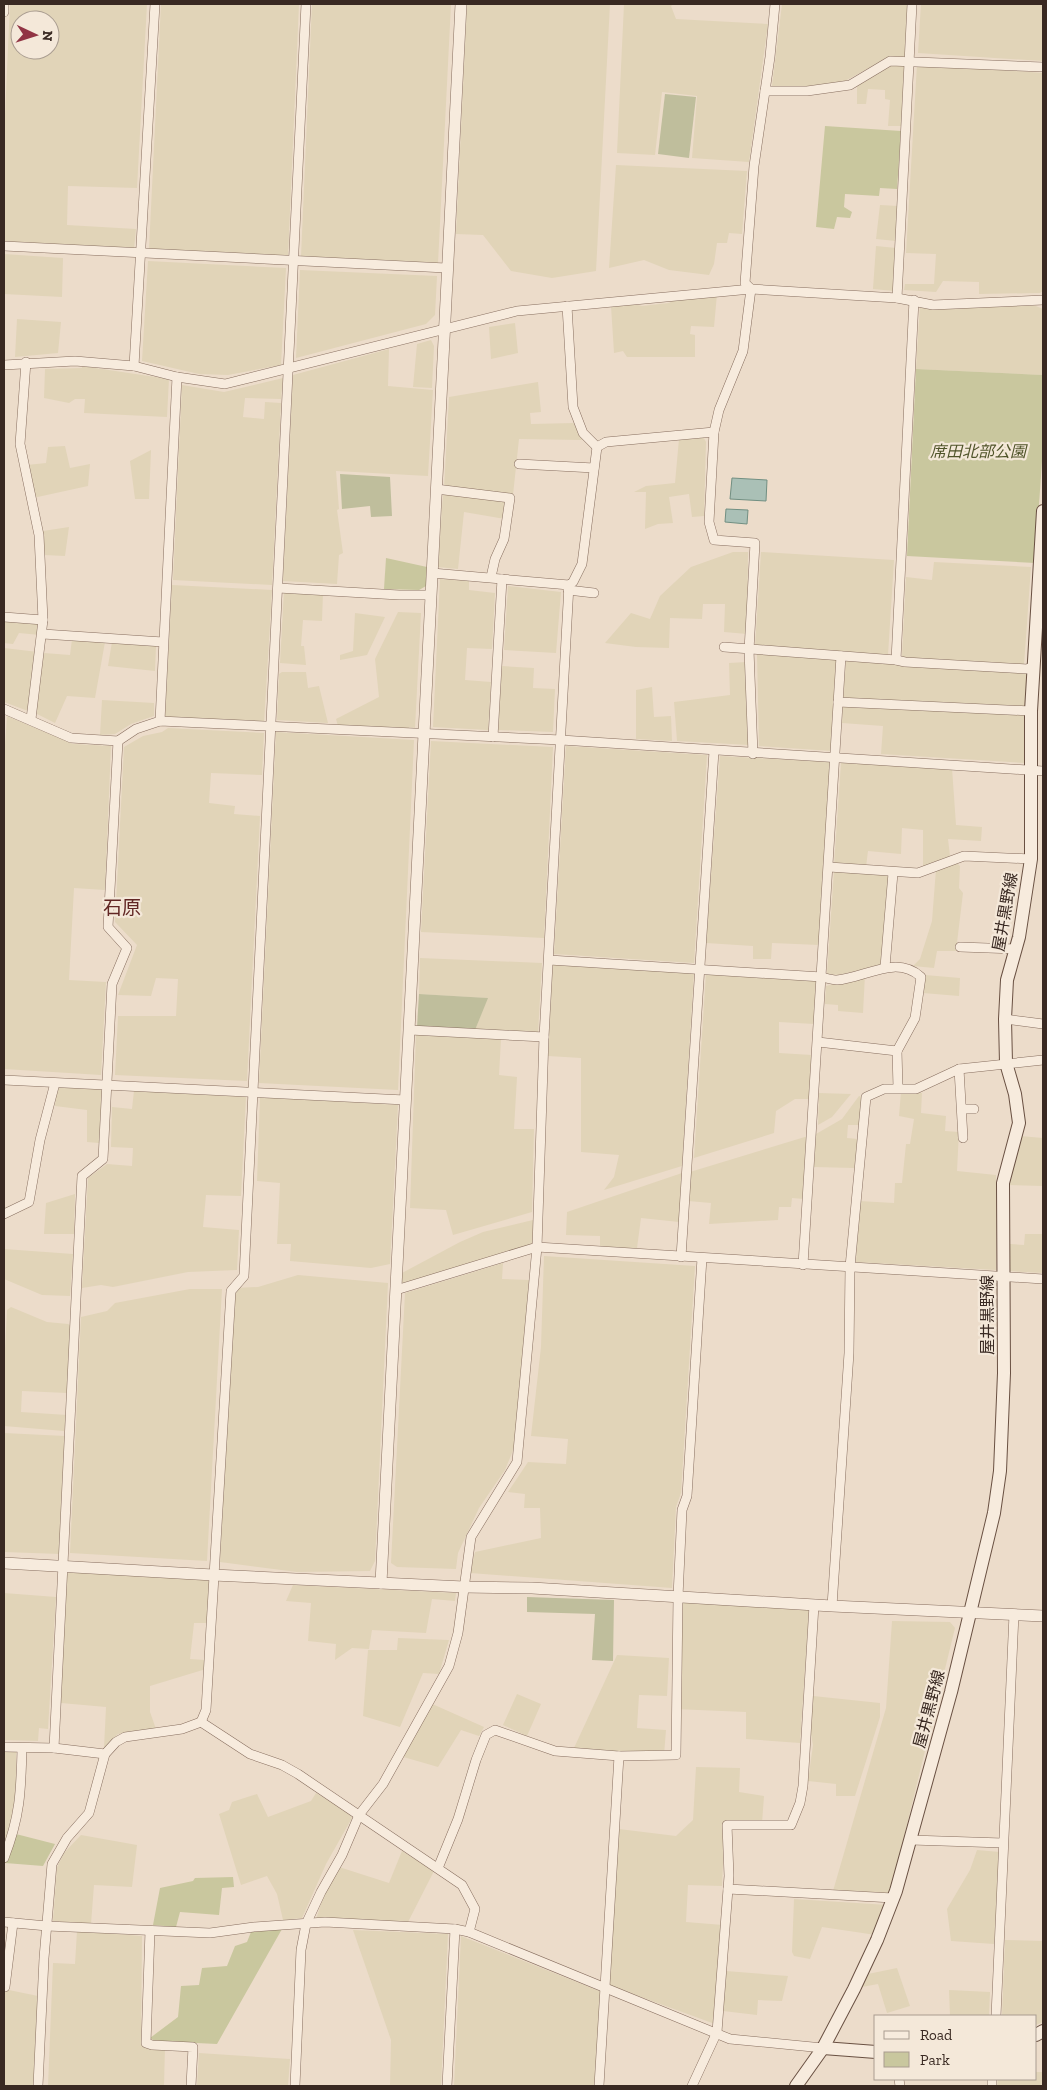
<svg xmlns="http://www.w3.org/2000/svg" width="1047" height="2090" viewBox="0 0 1047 2090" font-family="'Zilla Slab','Noto Sans JP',serif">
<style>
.farmland{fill:#e1d4b8;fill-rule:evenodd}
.green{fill:#c9c79e}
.cemetery{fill:#bfbe9c}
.water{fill:#aac0b6;stroke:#718f82}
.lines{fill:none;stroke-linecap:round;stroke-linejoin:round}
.minor-casing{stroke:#876e5f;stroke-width:10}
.tertiary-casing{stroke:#876e5f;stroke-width:12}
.secondary-casing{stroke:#695042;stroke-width:14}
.minor{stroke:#f7ebdd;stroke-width:9}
.tertiary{stroke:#f7ebdd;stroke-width:11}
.secondary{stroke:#f7ebdd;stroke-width:12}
.labels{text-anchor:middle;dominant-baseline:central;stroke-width:4.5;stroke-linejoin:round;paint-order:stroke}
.park-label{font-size:16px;font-style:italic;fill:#50542a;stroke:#f4e8d9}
.street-label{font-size:16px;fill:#392922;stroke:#f4e8d9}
.quarter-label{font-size:19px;fill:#622724;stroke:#f4e8d9}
</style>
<rect width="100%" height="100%" fill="#ecdcca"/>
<!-- farmland -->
<g class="farmland">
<path d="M10 4H147L137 188 68 186 67 225 136 229 134 249 4 242V137ZM20 20H50V50H20Z"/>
<polygon points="161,4 299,4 288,256 149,249"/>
<polygon points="312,4 451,4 438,263 301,257"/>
<polygon points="467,4 610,4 596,271 552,278 511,271 483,235 456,234"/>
<polygon points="624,4 674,4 671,6 676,19 768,24 749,162 692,158 697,96 662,92 655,155 617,153"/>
<polygon points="782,4 909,4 907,55 903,58 889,57 845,81 835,83 804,88 772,86"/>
<polygon points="921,4 1043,4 1043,61 918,53"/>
<polygon points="895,64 906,66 902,126 888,126 890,100 885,99 885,90 868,89 866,104 857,104 857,85 888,65"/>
<polygon points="917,64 1043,73 1043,291 1040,293 979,294 979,282 943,281 936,292 904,290 905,284 934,284 936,254 906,253"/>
<polygon points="616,165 747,171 742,234 729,233 727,243 717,243 714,264 709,275 669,270 644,260 609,268"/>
<polygon points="880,205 898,206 896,241 876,239"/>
<polygon points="876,246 896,248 894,291 873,289"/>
<polygon points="4,254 63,258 62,297 4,294"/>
<polygon points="148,261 286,268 281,365 228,375 199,374 142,361"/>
<polygon points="300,270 437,276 435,315 426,324 296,358"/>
<polygon points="717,294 714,327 691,326 690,334 695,335 695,357 627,357 623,351 614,353 611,306 633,304 642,306 669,303 675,299"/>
<polygon points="920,305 1036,306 1043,309 1043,375 916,369"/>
<polygon points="17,319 61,322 58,353 15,357"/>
<polygon points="515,323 518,353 491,359 489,327"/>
<polygon points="431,340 434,346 432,388 413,387 417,344"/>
<polygon points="389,349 388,386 433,390 428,476 336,471 339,509 337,510 343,553 339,555 337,584 283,581 293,375"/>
<polygon points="82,366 169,379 167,417 84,413 85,399 75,399 69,403 44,398 45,369 82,368"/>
<polygon points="283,378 281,399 245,398 243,417 264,419 265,402 281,403 272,585 173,580 182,385 224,392"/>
<polygon points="538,382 541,412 530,413 531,424 574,423 582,440 519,439 513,495 444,488 449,397"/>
<polygon points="704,438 706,442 704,516 692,517 689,494 669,497 673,523 658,524 645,529 646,492 634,492 646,486 675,483 679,439"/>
<polygon points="65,446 70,468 90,464 88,486 33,498 27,465 46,463 48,447"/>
<polygon points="151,450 149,499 135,499 130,461"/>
<polygon points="443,494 507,500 505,519 464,512 458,569 438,567"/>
<polygon points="69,527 65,556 44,555 43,531"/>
<polygon points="733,552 748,552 747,634 724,632 725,604 703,604 702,619 670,618 669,648 636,647 605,643 631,613 650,619 660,596 691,567"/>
<polygon points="761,552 894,560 888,655 755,647"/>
<polygon points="934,562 1031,567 1024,665 905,659 902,656 906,577 932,580"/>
<polygon points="440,579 469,581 469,590 495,593 492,649 467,648 465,680 491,682 488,730 433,727"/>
<polygon points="172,585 272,590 264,723 165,717"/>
<polygon points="508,586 561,592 556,653 504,650"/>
<polygon points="284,590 323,593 322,621 303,620 301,646 304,646 306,665 280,663"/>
<polygon points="398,612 421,613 415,728 409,727 409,730 338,726 336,719 379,697 375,659"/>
<polygon points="355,613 385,617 367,655 340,660 340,655 353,651"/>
<polygon points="4,621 38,623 41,626 40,635 19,633 13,644 4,643"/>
<polygon points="72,639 105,642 95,698 67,696 55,723 35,713 44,653 70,655"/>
<polygon points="112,642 156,646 155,671 108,666"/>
<polygon points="4,648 38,652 28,711 4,702"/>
<polygon points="757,654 838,659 832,751 759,746"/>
<polygon points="846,661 1027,672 1025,708 843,699"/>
<polygon points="747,662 749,745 677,741 674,702 730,695 729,663"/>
<polygon points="502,666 534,668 533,688 555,689 553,732 498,730"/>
<polygon points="282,672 306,672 308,688 319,686 328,723 277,720 279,674"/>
<polygon points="652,687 654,717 671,716 672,741 636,739 636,690"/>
<polygon points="102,700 154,703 154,716 131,724 115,734 100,735"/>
<polygon points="843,704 1025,712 1025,763 881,754 883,726 842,723"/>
<polygon points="7,716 73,744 111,746 105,890 74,888 69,980 106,982 101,1075 4,1069 4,759"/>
<polygon points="168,728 264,733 262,775 211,773 209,803 235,806 234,814 260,816 247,1081 115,1075 118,1016 176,1016 178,979 156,978 151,996 118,995 137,945 115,922 124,747 143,736 162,732"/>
<polygon points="276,732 414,740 398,1090 259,1083"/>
<polygon points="431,741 553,747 544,938 421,932"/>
<polygon points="566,746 707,755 694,963 554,954"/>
<polygon points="720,756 830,762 819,945 772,943 771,959 753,959 753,946 706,943"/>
<polygon points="841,763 952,768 956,825 982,827 981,841 948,839 950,856 923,868 923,830 902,828 901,854 868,851 866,867 834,865"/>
<polygon points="953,860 960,866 959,888 963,893 956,951 937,951 934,968 913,966 920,959 932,921 936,869"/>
<polygon points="834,871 887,875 889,878 882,965 838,975 827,974"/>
<polygon points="420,958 542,963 538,1033 475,1030 487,998 419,994"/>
<polygon points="553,963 694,972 682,1166 604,1190 614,1177 619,1155 581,1152 581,1058 548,1056"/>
<polygon points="706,973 816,980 814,1024 779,1022 779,1053 812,1055 809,1099 795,1099 776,1111 774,1133 694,1158"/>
<polygon points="865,975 863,1013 838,1011 838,1005 825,1004 826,986"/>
<polygon points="925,975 960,978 959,996 923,993"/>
<polygon points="416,1034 501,1039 499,1075 517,1077 514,1129 534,1129 532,1212 453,1235 446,1210 410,1208"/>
<polygon points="57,1087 100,1089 103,1092 99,1143 87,1142 87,1110 55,1106"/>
<polygon points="134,1091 246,1097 241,1196 206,1195 203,1227 239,1230 237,1270 188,1272 113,1287 101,1285 82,1288 88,1178 107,1164 132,1166 133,1148 111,1147 112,1107 132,1109"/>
<polygon points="901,1092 922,1093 921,1113 946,1116 945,1131 959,1132 957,1171 996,1175 996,1270 856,1262 859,1201 894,1203 895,1183 902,1183 906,1144 910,1144 914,1119 899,1116"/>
<polygon points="819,1093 851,1094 832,1117 818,1125"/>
<polygon points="859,1096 863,1097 860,1125 848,1125 847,1138 858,1139 854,1168 814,1167 816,1134 842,1119"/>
<polygon points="260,1097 398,1105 390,1264 371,1268 290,1261 291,1244 277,1244 280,1183 257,1181"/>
<polygon points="808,1136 804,1199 792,1198 791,1207 779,1207 778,1220 709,1224 711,1203 688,1201 690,1172"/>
<polygon points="1020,1136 1043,1138 1043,1186 1008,1185"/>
<polygon points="682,1173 679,1222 641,1218 637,1248 600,1248 600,1236 566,1235 567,1212"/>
<polygon points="75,1194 74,1234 44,1234 46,1203"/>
<polygon points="533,1220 533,1243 529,1246 404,1284 402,1282 402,1273 460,1242 483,1232"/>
<polygon points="1025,1234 1043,1234 1043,1273 1009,1271 1010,1244 1024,1245"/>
<polygon points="4,1249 73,1254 70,1296 42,1295 4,1279"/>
<polygon points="544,1256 695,1266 681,1493 676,1507 672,1588 470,1573 475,1552 541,1538 540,1508 524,1508 525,1494 508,1492 528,1462 566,1464 568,1439 531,1436 541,1347"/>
<polygon points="503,1263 502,1279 529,1280 516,1443 505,1470 479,1508 458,1553 456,1569 397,1567 391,1563 405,1293"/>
<polygon points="298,1275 388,1283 375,1561 370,1571 297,1572 220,1562 234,1288 258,1287"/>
<polygon points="190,1289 222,1289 207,1561 70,1553 81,1317 107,1311 115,1303"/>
<polygon points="11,1307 47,1322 68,1324 71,1326 67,1393 22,1391 21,1412 67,1415 64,1431 4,1426 4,1369 7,1310"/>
<polygon points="4,1433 65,1436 60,1554 4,1552"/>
<polygon points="70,1572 207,1578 210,1581 207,1623 194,1623 190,1659 205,1660 206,1669 150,1686 150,1712 156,1729 118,1734 104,1748 106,1707 61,1703 64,1577"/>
<polygon points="293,1585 456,1593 455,1601 432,1599 426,1633 372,1630 369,1649 352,1648 335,1660 336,1644 308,1641 311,1603 286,1601"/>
<polygon points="4,1593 56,1597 48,1729 39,1728 38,1741 4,1740"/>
<polygon points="683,1602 809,1610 800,1743 746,1739 746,1712 674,1709 680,1607"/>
<polygon points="892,1621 950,1622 955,1628 890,1894 833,1891 886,1708"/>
<polygon points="398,1638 449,1640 439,1674 423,1673 400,1727 363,1716 368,1650 397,1650"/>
<polygon points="617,1655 669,1658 667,1696 639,1695 637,1728 666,1730 664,1755 574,1748"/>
<polygon points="517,1694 541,1704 527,1736 503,1725"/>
<polygon points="813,1696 880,1703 880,1717 855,1796 836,1796 836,1784 808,1781 813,1745 810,1729"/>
<polygon points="430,1703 484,1727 479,1736 461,1730 438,1767 400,1756"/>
<polygon points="4,1751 16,1751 16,1809 4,1845"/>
<polygon points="696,1767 740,1768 739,1792 764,1796 762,1823 725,1821 722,1886 688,1885 686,1922 723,1925 715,2024 608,1985 619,1829 676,1836 693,1820"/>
<polygon points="316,1793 348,1812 352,1818 326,1864 302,1918 283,1920 277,1894 267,1876 241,1885 219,1814 229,1810 232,1802 257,1794 268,1817 311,1801"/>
<polygon points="81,1835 137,1845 132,1887 94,1885 91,1924 53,1921 57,1867 64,1853"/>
<polygon points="977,1850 1000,1852 994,1944 951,1941 947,1909 970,1870"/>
<polygon points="402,1851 434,1871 408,1922 316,1919 325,1892 339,1867 389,1883"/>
<polygon points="794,1899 888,1905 876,1935 822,1927 810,1959 794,1956 792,1952"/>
<polygon points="353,1930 448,1934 441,2086 390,2086 391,2040"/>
<polygon points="77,1931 142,1936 141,2045 165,2047 164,2086 48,2086 53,1963 75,1964"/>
<polygon points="461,1936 602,1992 596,2086 454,2086"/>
<polygon points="1005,1940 1043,1941 1043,2022 1036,2025 1036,2016 1002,2016"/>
<polygon points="897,1968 910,2006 887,2013 878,1984 857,1988 863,1975"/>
<polygon points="726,1971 788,1976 782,2001 758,2000 757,2015 723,2011"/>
<polygon points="4,1989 38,1996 35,2086 4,2086"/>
<polygon points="949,1990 990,1992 989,2016 950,2016"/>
<polygon points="199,2053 290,2059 288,2086 197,2086"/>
<polygon points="1036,2072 1043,2072 1043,2086 997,2086 998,2079 1036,2079"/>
</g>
<!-- green -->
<g class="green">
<polygon points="825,126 901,131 897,189 880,188 879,196 845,194 844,207 852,212 850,218 837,217 834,229 816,227"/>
<polygon points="916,369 1043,375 1043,447 1035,563 907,556"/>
<polygon points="386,558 427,567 426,586 419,590 384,589"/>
<polygon points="12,1833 55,1844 43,1866 5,1863"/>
<polygon points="233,1877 234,1887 222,1888 219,1915 180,1912 176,1927 153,1925 160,1888 193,1881 195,1878"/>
<polygon points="282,1929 217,2044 155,2041 150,2038 178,2017 181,1986 199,1985 202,1968 227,1966 235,1946 247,1942 251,1932"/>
</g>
<!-- cemetery -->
<g class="cemetery">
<polygon points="665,94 696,97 689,158 658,154"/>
<polygon points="340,474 390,477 392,516 371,517 370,506 342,509"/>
<polygon points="419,994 488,998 475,1030 417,1027"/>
<polygon points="527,1597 614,1600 613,1661 592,1660 595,1614 527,1612"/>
</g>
<!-- water -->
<g class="water">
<polygon points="732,478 767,480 766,501 730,499"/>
<polygon points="726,509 748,510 747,524 725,522"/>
</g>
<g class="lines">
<defs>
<g id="minor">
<polyline points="4,12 4,4"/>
<polyline points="765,91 807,91 850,85 890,61 1043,67"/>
<polyline points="4,246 446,268"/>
<polyline points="897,298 912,4"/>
<polyline points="567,306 573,407 583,433 597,447"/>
<polyline points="26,362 20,444 39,535 43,620 31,719"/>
<polyline points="4,365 75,361 134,366 177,377 225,384 517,311 751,289 897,298 933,305 1043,300"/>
<polyline points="134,366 155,4"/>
<polyline points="597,447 606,442 714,432"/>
<polyline points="519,464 594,468"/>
<polyline points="436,489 510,498 504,539 495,559 491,577"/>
<polyline points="432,573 569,585 573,582 582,564 597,447"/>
<polyline points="278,588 399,595 431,595"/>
<polyline points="568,590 594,593"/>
<polyline points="4,617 43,620"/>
<polyline points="43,634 163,642"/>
<polyline points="724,647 896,660 905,662 1027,669 1032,667"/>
<polyline points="896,660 914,300"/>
<polyline points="838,702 1031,711"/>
<polyline points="4,709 71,738 118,741 136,729 160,721 561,740 1043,771"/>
<polyline points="160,721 177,377"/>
<polyline points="493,737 502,579"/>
<polyline points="753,754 749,650 755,543 714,540 709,522 714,432 719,410 743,351 751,289 745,283 754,166 770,57 775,4"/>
<polyline points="829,867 918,873 964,856 1031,859"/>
<polyline points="960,947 1016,949"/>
<path d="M549 960 822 977C826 978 832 980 837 980 865 978 896 954 921 977L915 1018 897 1051 818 1042"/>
<polyline points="885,967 893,873"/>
<polyline points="1005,1019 1043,1024"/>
<polyline points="410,1030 544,1037"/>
<polyline points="897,1051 898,1088"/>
<polyline points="959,1069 963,1138"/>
<polyline points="4,1080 405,1100"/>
<polyline points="962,1109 974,1109"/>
<polyline points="4,1214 29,1202 40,1140 55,1083"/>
<polyline points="681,1257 714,751"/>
<polyline points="803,1265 841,656"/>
<polyline points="396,1290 537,1247 1043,1279"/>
<polyline points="832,1606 849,1353 850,1267 866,1097 884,1089 916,1089 959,1069 1043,1060"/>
<polyline points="201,1722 206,1710 231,1291 244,1276 306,4"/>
<polyline points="201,1722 250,1754 282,1765 298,1774 462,1885 475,1909 469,1932"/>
<polyline points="4,1747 54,1748 105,1754"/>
<polyline points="54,1748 82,1176 103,1159 112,984 127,948 108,927 118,741"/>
<polyline points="911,1840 1003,1843"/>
<path d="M4 1858C20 1817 21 1792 22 1748"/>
<polyline points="438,1868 458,1819 476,1760 486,1735 495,1730 555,1751 619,1756 676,1755 678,1597 682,1510 687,1496 702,1258"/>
<polyline points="728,1889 893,1898"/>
<polyline points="4,1922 47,1926 210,1933 254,1927 325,1922 455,1929 469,1932 730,2039 823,2048"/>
<polyline points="150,1931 146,2043 152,2045 193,2047 191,2086"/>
<polyline points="5,1987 13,1923"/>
<polyline points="996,2016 1014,1614"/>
<polyline points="899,2079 900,2086"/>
<polyline points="38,2086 44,1958 52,1864 67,1838 89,1813 105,1754 116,1742 125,1737 182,1729 201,1722"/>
<polyline points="295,2086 301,1950 306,1924 321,1892 342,1855 359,1815 383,1784 449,1666 458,1633 471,1537 517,1462 537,1247 544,1037 569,585"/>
<polyline points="447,2086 455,1929"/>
<polyline points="599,2086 619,1756"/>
<polyline points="692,2086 717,2032 729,1876 727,1825 791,1825 800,1803 803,1786 814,1605"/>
<polyline points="992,2086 992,2079"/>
</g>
<g id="tertiary">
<polyline points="4,1563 213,1575 464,1587 532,1588 832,1606 1043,1616"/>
<polyline points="381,1583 461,4"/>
</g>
<g id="secondary">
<polyline points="1036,2035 1043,2031"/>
<polyline points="823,2048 876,2052"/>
<polyline points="796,2086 823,2048 854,1989 877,1940 896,1891 951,1692 994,1513 1000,1471 1004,1373 1003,1183 1019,1123 1015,1094 1006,1063 1005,1019 1007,980 1019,937 1031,859 1031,711 1043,511"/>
</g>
</defs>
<!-- minor casing -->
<use href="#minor" class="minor-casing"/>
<!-- tertiary casing -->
<use href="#tertiary" class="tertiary-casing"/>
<!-- secondary casing -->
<use href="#secondary" class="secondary-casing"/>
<!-- minor -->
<use href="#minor" class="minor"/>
<!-- tertiary -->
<use href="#tertiary" class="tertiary"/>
<!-- secondary -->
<use href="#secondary" class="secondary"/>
</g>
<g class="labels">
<!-- park labels -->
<g class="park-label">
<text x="978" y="451">席田北部公園</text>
</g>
<!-- street labels -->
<g class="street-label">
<text transform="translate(1005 912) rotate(-80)">屋井黒野線</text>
<text transform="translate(987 1315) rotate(-90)">屋井黒野線</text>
<text transform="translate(929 1709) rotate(-75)">屋井黒野線</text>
</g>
<!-- quarter labels -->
<g class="quarter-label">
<text x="122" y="907">石原</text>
</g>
</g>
<!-- border -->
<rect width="1047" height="2090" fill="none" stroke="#392922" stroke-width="10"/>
<!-- legend -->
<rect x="874" y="2015" width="162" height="65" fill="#f4e8d9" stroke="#a99c90"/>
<rect x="884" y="2031" width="25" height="8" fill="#f7ebdd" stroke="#a99c90"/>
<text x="920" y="2040" font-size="15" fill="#392922">Road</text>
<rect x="884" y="2052" width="25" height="15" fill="#c9c79e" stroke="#a99c90"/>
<text x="920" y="2065" font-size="15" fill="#392922">Park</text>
<!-- north arrow -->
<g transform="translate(35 35) rotate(94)"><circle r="24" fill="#f4e8d9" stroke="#a99c90"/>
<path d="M0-4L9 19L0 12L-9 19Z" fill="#913444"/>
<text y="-8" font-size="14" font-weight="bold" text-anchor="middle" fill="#392922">N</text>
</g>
</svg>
